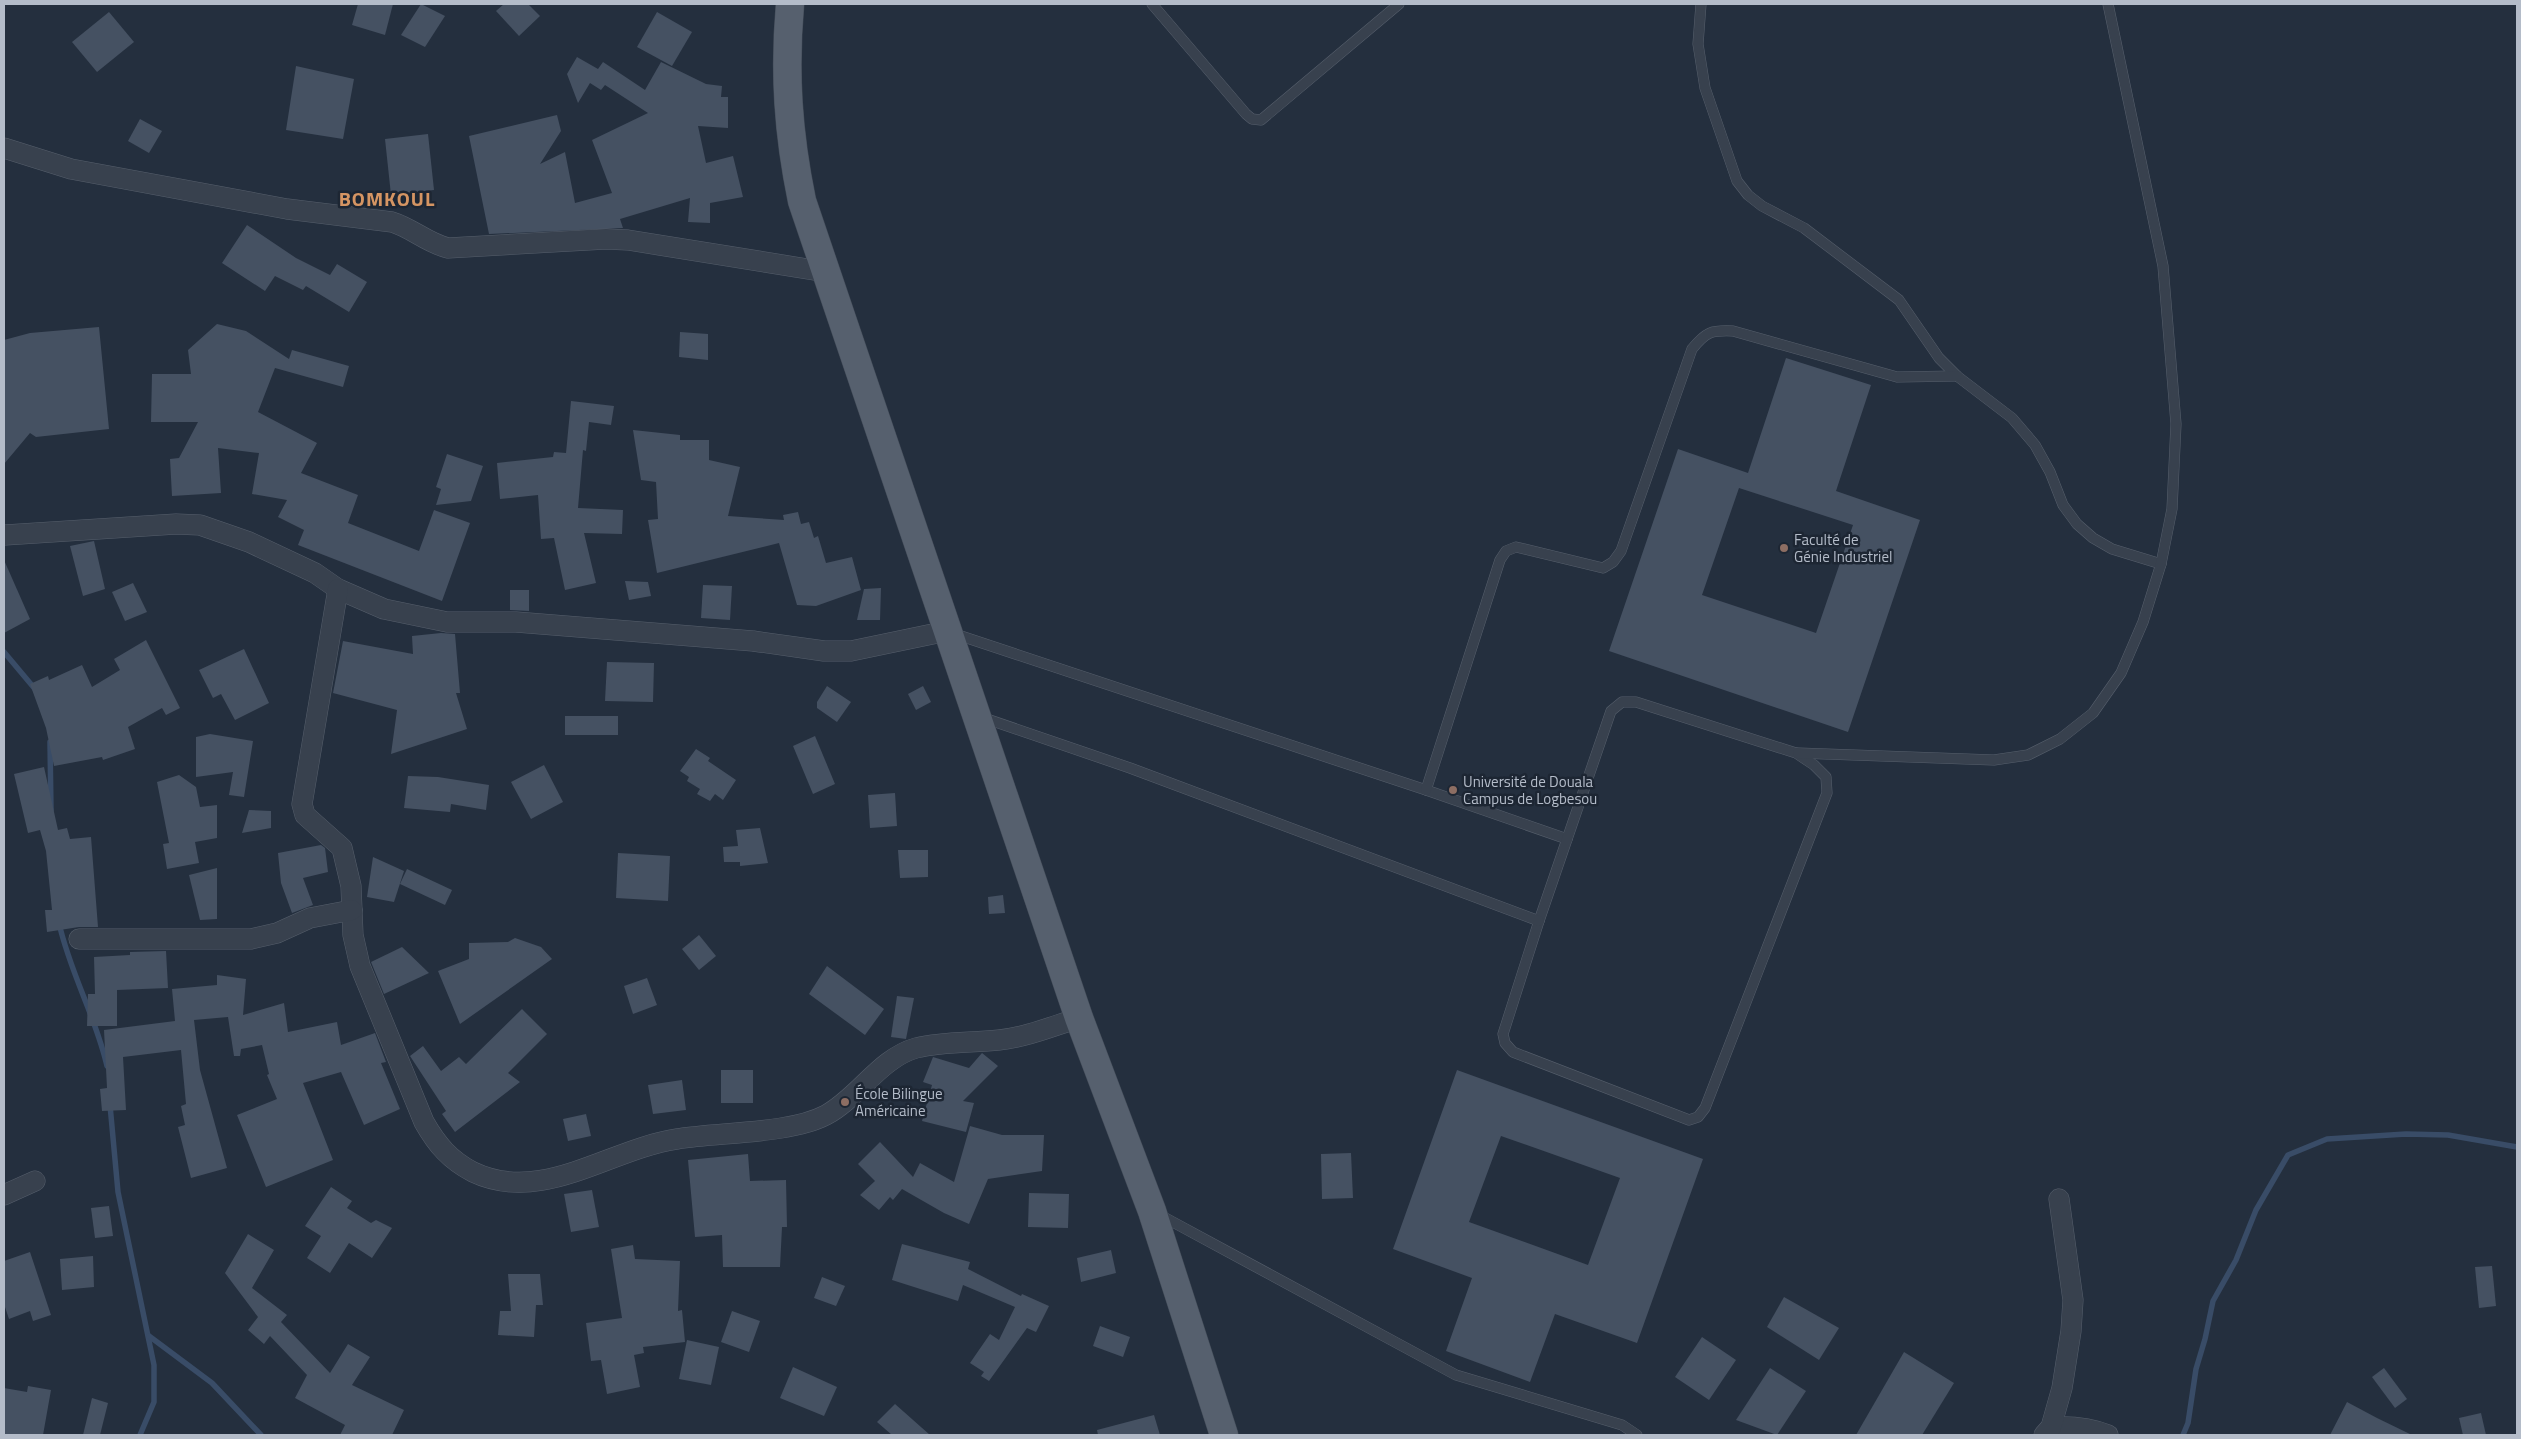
<svg xmlns="http://www.w3.org/2000/svg" width="2521" height="1439" viewBox="0 0 2521 1439" font-family="'Titillium Web',sans-serif">
<style>
.lines{fill:none;stroke-linecap:round;stroke-linejoin:round}
.stream{stroke:#394c67;stroke-width:5.5}
.building{fill:#455162;fill-rule:evenodd}
.lane-casing{stroke:#565f6c;stroke-width:11}
.street-casing{stroke:#565f6c;stroke-width:21}
.primary-casing{stroke:#414a57;stroke-width:29}
.lane{stroke:#38414e;stroke-width:10}
.street{stroke:#38414e;stroke-width:20}
.primary{stroke:#56606e;stroke-width:28}
.education-dot{fill:#8d6e63;stroke:#1d2633;stroke-width:2}
.labels{text-anchor:middle;dominant-baseline:central;stroke-width:5;stroke-linejoin:round;paint-order:stroke}
.poi-label{font-size:15px;fill:#b4bcc9;stroke:#1d2633;text-anchor:start}
.district-label{font-size:20px;font-weight:bold;letter-spacing:1px;fill:#d59563;stroke:#1d2633}
</style>
<rect width="100%" height="100%" fill="#242f3e"/>
<g class="lines">
<!-- stream -->
<g class="stream">
<polyline points="4,652 35,689"/>
<polyline points="50,742 51,810"/>
<path d="M59 923C70 973 96 1017 107 1066"/>
<polyline points="110,1105 118,1192 154,1365 154,1402 140,1435"/>
<polyline points="149,1336 212,1383 261,1435"/>
<polyline points="2183,1435 2188,1423 2196,1369 2205,1339 2213,1301 2236,1260 2256,1210 2288,1155 2327,1139 2406,1134 2448,1135 2517,1147"/>
</g>
</g>
<!-- building -->
<g class="building">
<polygon points="358,4 393,4 385,35 352,25"/>
<polygon points="421,4 445,16 425,47 401,35"/>
<polygon points="504,4 528,4 540,16 519,36 496,11"/>
<polygon points="109,12 134,42 97,72 72,42"/>
<polygon points="657,12 692,32 672,66 637,47"/>
<polygon points="577,57 598,69 603,62 645,90 661,62 706,84 722,86 721,97 728,97 728,128 698,126 706,163 733,156 743,197 710,203 710,223 688,222 690,198 620,219 623,228 489,234 469,136 557,115 561,131 540,164 565,152 575,203 612,193 592,140 648,113 605,85 601,90 590,83 578,103 567,74"/>
<polygon points="296,66 354,79 343,139 286,130"/>
<polygon points="140,119 162,131 149,153 128,141"/>
<polygon points="428,134 434,190 391,195 385,139"/>
<polygon points="247,225 296,258 330,275 337,264 367,282 349,312 306,286 303,290 275,276 265,291 222,263"/>
<polygon points="217,324 246,331 289,359 292,350 349,366 343,387 275,368 258,412 317,443 301,473 358,495 348,523 419,551 434,510 470,523 442,601 298,545 304,530 278,517 287,500 252,494 259,453 218,448 221,493 172,496 170,459 179,458 198,422 151,422 152,374 191,374 188,350"/>
<polygon points="99,327 109,429 36,437 30,433 4,464 4,340 30,333"/>
<polygon points="680,332 708,334 708,360 679,357"/>
<path d="M1786 358 1871 385 1836 491 1920 520 1848 732 1609 651 1678 449 1748 473ZM1739 488 1853 525 1816 633 1702 595Z"/>
<polygon points="571,401 614,406 611,425 589,422 586,451 583,450 578,508 623,510 622,534 584,533 596,583 565,590 554,538 541,539 538,495 500,499 497,463 553,457 554,452 566,453"/>
<polygon points="633,430 680,435 680,440 709,440 709,460 740,467 728,516 784,520 783,515 798,512 801,524 809,522 814,538 818,536 826,563 852,557 861,590 816,606 797,605 779,543 657,573 648,520 658,519 656,482 641,480"/>
<polygon points="447,454 483,466 471,501 436,505 441,489 436,487"/>
<polygon points="94,541 105,589 83,596 70,546"/>
<polygon points="4,560 30,619 4,633"/>
<polygon points="625,581 648,582 651,596 629,600"/>
<polygon points="133,583 147,612 125,621 112,592"/>
<polygon points="703,585 732,586 730,620 701,618"/>
<polygon points="881,588 880,620 857,620 864,589"/>
<polygon points="510,590 529,590 529,611 510,610"/>
<polygon points="441,633 455,634 460,693 456,693 467,729 391,754 397,710 333,693 343,641 413,654 412,636"/>
<polygon points="146,640 180,708 166,715 162,708 128,727 135,749 103,760 102,757 54,766 46,728 30,684 48,676 49,680 82,665 92,687 120,670 114,659"/>
<polygon points="244,649 269,703 235,720 221,694 213,698 199,670"/>
<polygon points="607,662 654,663 653,702 605,701"/>
<polygon points="827,686 851,702 837,722 817,708 817,702"/>
<polygon points="923,686 931,702 916,710 908,694"/>
<rect x="565" y="716" width="53" height="19"/>
<polygon points="210,734 253,741 244,797 229,795 233,772 196,777 196,737"/>
<polygon points="815,736 835,784 813,794 793,746"/>
<polygon points="696,749 710,758 708,761 736,780 723,800 715,794 710,801 697,794 700,789 687,781 689,777 680,771"/>
<polygon points="544,765 563,802 531,819 511,782"/>
<polygon points="44,767 58,830 67,828 70,839 91,837 98,927 79,927 47,932 45,910 52,910 46,851 40,830 28,833 14,774"/>
<polygon points="179,775 196,787 200,807 217,805 217,838 195,842 199,863 167,869 163,844 169,843 157,782"/>
<polygon points="408,776 438,777 489,785 486,810 451,804 450,812 404,808"/>
<polygon points="895,793 897,826 870,828 868,795"/>
<polygon points="249,810 271,811 271,828 242,833"/>
<polygon points="760,828 768,863 740,866 740,862 724,862 723,847 738,846 736,830"/>
<polygon points="321,845 325,848 328,872 303,878 313,905 292,913 281,883 278,853"/>
<polygon points="898,850 928,850 928,877 900,878"/>
<polygon points="618,853 670,856 668,901 616,898"/>
<polygon points="373,857 404,871 394,902 367,897"/>
<polygon points="217,868 217,919 200,920 189,875"/>
<polygon points="407,869 452,890 445,905 400,884"/>
<polygon points="1003,895 1005,913 989,914 988,897"/>
<polygon points="699,935 716,956 699,970 682,949"/>
<polygon points="515,938 541,947 552,959 460,1024 438,971 469,959 469,943 508,942"/>
<polygon points="402,947 429,973 384,994 371,962"/>
<polygon points="166,951 168,988 117,990 117,1026 87,1026 88,994 95,994 94,957 130,955 130,952"/>
<polygon points="827,966 884,1009 865,1035 809,994"/>
<polygon points="217,975 246,979 243,1015 284,1003 288,1032 337,1022 341,1045 375,1033 386,1062 381,1063 400,1109 364,1125 341,1072 303,1083 333,1160 266,1187 237,1115 277,1099 267,1075 269,1074 262,1045 241,1049 240,1056 234,1056 228,1017 194,1020 200,1070 227,1168 191,1178 178,1127 185,1125 181,1106 186,1104 181,1050 123,1057 126,1110 102,1111 100,1089 107,1088 104,1030 175,1021 172,989 217,985"/>
<polygon points="647,978 657,1005 633,1014 624,986"/>
<polygon points="897,996 914,998 906,1039 891,1037"/>
<polygon points="522,1009 547,1034 508,1073 520,1082 455,1132 442,1114 446,1111 410,1056 423,1046 441,1071 459,1057 466,1064"/>
<polygon points="982,1053 998,1066 963,1101 974,1103 966,1132 922,1121 932,1085 923,1082 933,1057 969,1068"/>
<rect x="721" y="1070" width="32" height="33"/>
<path d="M1457 1070 1703 1159 1637 1343 1555 1314 1530 1382 1446 1351 1472 1278 1393 1249ZM1501 1136 1620 1178 1588 1265 1469 1222Z"/>
<polygon points="682,1080 686,1110 653,1114 648,1085"/>
<polygon points="586,1114 591,1136 568,1141 563,1119"/>
<polygon points="970,1126 1002,1135 1044,1135 1042,1171 988,1179 969,1224 944,1213 902,1189 893,1200 890,1197 879,1210 860,1195 875,1181 858,1164 880,1142 913,1177 920,1163 954,1182"/>
<polygon points="1351,1153 1353,1198 1322,1199 1321,1154"/>
<polygon points="748,1154 750,1181 786,1180 787,1227 782,1227 780,1267 723,1267 722,1235 695,1237 688,1160"/>
<polygon points="331,1187 352,1201 347,1208 371,1223 376,1220 392,1228 372,1258 349,1243 330,1273 307,1258 321,1236 305,1226"/>
<polygon points="592,1190 599,1227 571,1232 564,1194"/>
<polygon points="1029,1193 1069,1194 1068,1228 1028,1227"/>
<polygon points="109,1206 113,1236 95,1238 91,1208"/>
<polygon points="248,1234 274,1250 252,1288 287,1315 281,1322 330,1373 348,1344 370,1357 352,1385 404,1410 392,1435 340,1435 345,1425 295,1398 307,1375 270,1336 264,1344 248,1330 258,1317 225,1273"/>
<polygon points="902,1244 970,1262 968,1269 1021,1296 1022,1294 1049,1306 1036,1332 1027,1328 989,1381 981,1376 984,1372 970,1363 990,1334 999,1340 1015,1307 963,1285 958,1301 892,1280"/>
<polygon points="633,1245 635,1259 680,1261 678,1311 682,1310 685,1342 643,1347 644,1353 634,1355 640,1387 607,1394 601,1360 591,1361 586,1323 622,1318 611,1249"/>
<polygon points="1111,1250 1116,1273 1081,1282 1077,1258"/>
<polygon points="30,1252 51,1315 33,1321 30,1311 9,1319 4,1304 4,1261"/>
<polygon points="93,1256 94,1287 62,1290 60,1259"/>
<polygon points="2492,1266 2496,1306 2479,1308 2475,1267"/>
<polygon points="508,1274 540,1274 543,1305 536,1305 534,1337 498,1335 500,1311 511,1311"/>
<polygon points="822,1277 845,1286 836,1306 814,1298"/>
<polygon points="1784,1297 1839,1328 1819,1360 1767,1327"/>
<polygon points="732,1311 760,1321 749,1352 721,1342"/>
<polygon points="1100,1326 1130,1337 1123,1357 1093,1346"/>
<polygon points="1702,1337 1736,1360 1709,1400 1675,1377"/>
<polygon points="687,1340 719,1347 711,1385 679,1379"/>
<polygon points="1904,1352 1954,1383 1922,1435 1856,1435"/>
<polygon points="793,1367 837,1387 824,1416 780,1398"/>
<polygon points="1770,1368 1806,1391 1777,1435 1736,1420"/>
<polygon points="2384,1368 2407,1399 2395,1408 2372,1377"/>
<polygon points="28,1386 51,1390 43,1435 4,1435 4,1388 27,1392"/>
<polygon points="92,1398 108,1403 100,1435 83,1435"/>
<polygon points="2347,1402 2377,1418 2412,1435 2330,1435"/>
<polygon points="895,1404 930,1435 892,1435 877,1422"/>
<polygon points="2481,1413 2486,1435 2463,1435 2459,1418"/>
<polygon points="1154,1415 1160,1435 1098,1435 1097,1430"/>
</g>
<g class="lines">
<defs>
<g id="lane">
<polyline points="1152,4 1246,114 1252,119 1261,120 1399,4"/>
<polyline points="1701,4 1698,44 1705,88 1737,181 1748,195 1762,206 1804,228 1899,300 1939,358 1957,376 2012,418 2035,445 2050,472 2063,505 2077,524 2093,538 2112,549 2161,564"/>
<polyline points="952,633 1426,790 1567,839"/>
<polygon points="1622,702 1636,702 1796,753 1814,765 1826,777 1827,793 1705,1108 1698,1117 1689,1120 1513,1052 1505,1043 1503,1034 1539,921 1611,711"/>
<polyline points="981,717 1130,768 1539,921"/>
<polyline points="1798,753 1994,760 2028,755 2060,739 2093,713 2121,673 2143,622 2161,564 2172,509 2176,424 2163,266 2108,4"/>
<path d="M1426 790 1500 560 1506 551 1516 547 1603 568 1613 562 1621 551 1692 349C1706 332 1711 330 1733 331L1897 377 1957 376"/>
<polyline points="1158,1214 1456,1375 1622,1425 1637,1435"/>
</g>
<g id="street">
<path d="M4 148 71 169 287 209 392 222C412 228 427 243 448 248L606 239 628 240 826 272"/>
<polyline points="5,535 176,524 200,525 249,542 315,573 338,589 384,609 447,622 516,622 753,641 824,651 851,651 947,631"/>
<path d="M338 589 302 804 305 815 342 848 351 886 353 935 360 966 424 1122C437 1145 450 1160 473 1172 542 1205 609 1149 677 1139 719 1132 790 1134 826 1115 858 1098 880 1058 916 1048 943 1041 972 1043 999 1040 1027 1037 1053 1026 1079 1018"/>
<polyline points="79,939 251,939 277,933 310,918 352,910"/>
<polyline points="4,1195 35,1181"/>
<path d="M2051 1427C2071 1426 2089 1427 2108 1435"/>
<polyline points="2044,1435 2051,1427 2062,1388 2071,1331 2073,1300 2059,1199"/>
</g>
<path id="primary" d="M790 4C784 73 788 133 802 201L1079 1018 1152 1211 1224 1435"/>
</defs>
<!-- lane casing -->
<use href="#lane" class="lane-casing"/>
<!-- street casing -->
<use href="#street" class="street-casing"/>
<!-- primary casing -->
<use href="#primary" class="primary-casing"/>
<!-- lane -->
<use href="#lane" class="lane"/>
<!-- street -->
<use href="#street" class="street"/>
<!-- primary -->
<use href="#primary" class="primary"/>
</g>
<!-- markers -->
<g class="education-dot">
<circle cx="1784" cy="548" r="5"/>
<circle cx="1453" cy="790" r="5"/>
<circle cx="845" cy="1102" r="5"/>
</g>
<g class="labels">
<!-- poi labels -->
<g class="poi-label">
<text x="1794" y="539">Faculté de<tspan x="1794" dy="17">Génie Industriel</tspan></text>
<text x="1463" y="781">Université de Douala<tspan x="1463" dy="17">Campus de Logbesou</tspan></text>
<text x="855" y="1093">École Bilingue<tspan x="855" dy="17">Américaine</tspan></text>
</g>
<!-- district labels -->
<g class="district-label">
<text x="387" y="198">BOMKOUL</text>
</g>
</g>
<!-- border -->
<rect width="2521" height="1439" fill="none" stroke="#b4bcc9" stroke-width="10"/>
</svg>
